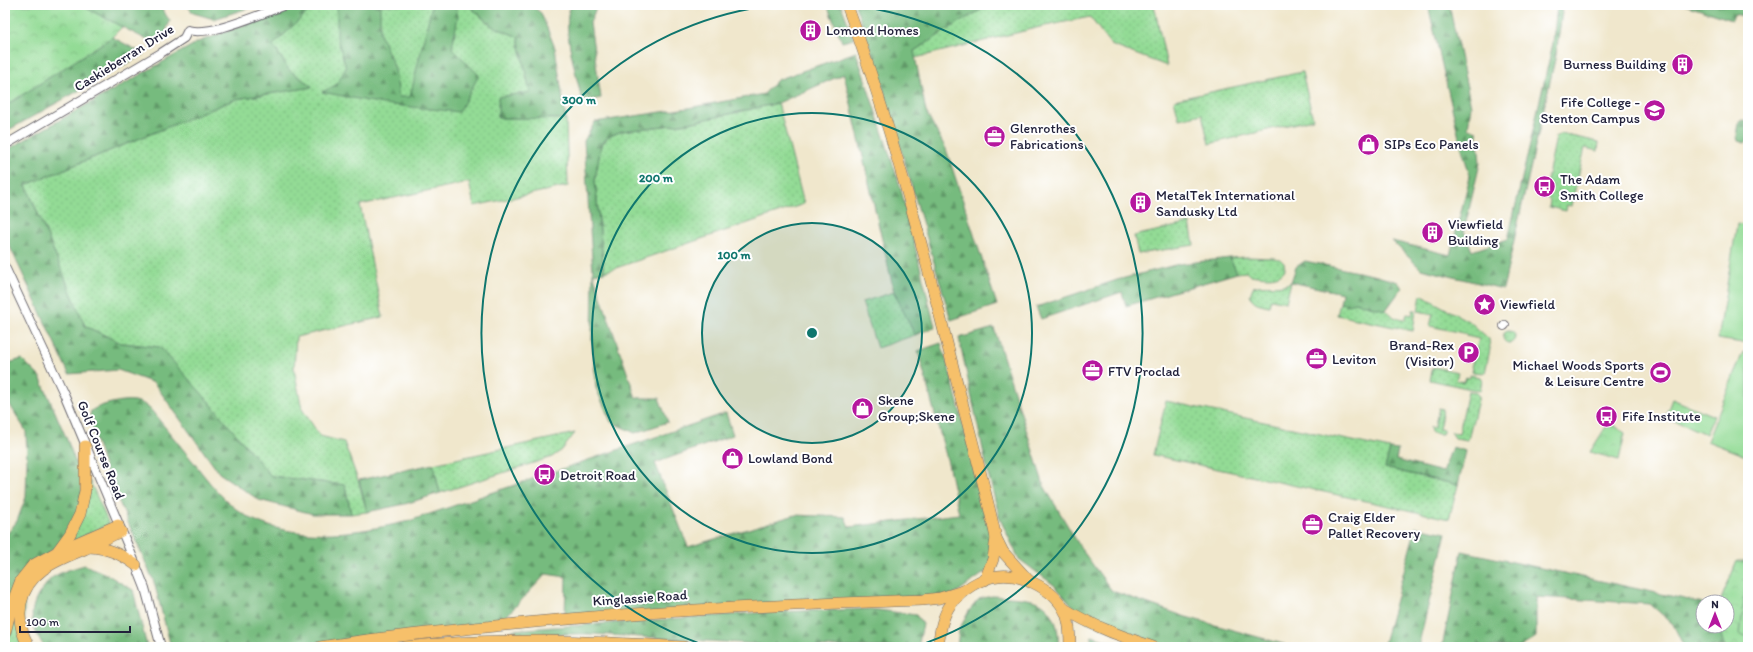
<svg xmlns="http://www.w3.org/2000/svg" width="1753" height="652" viewBox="0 0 1753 652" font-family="Itim,sans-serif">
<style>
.grass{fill:url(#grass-dots);stroke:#5a7e68}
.forest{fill:url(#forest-firs);stroke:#4c6e5c}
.park{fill:url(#park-crowns);stroke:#5a7e68}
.pitch{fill:#93db95;stroke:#5a7e68}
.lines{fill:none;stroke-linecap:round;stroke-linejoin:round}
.minor-casing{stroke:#6a676e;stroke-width:10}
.major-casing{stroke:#6a676e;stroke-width:12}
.minor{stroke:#fff;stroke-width:8}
.major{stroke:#f6c06b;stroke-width:11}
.ring{fill:none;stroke:#0f766e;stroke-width:2}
.labels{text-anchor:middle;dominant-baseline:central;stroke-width:4;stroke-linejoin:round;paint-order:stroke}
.poi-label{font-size:14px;fill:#22223b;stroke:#fff;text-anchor:start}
.street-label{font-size:14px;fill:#22223b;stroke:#fff}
.centre{fill:#0f766e;stroke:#fff;stroke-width:2}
.ring-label{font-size:12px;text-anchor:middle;font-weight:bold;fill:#0f766e;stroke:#fff;stroke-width:4;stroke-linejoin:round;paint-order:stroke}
</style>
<defs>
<pattern id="grass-dots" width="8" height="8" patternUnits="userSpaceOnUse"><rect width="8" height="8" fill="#93db95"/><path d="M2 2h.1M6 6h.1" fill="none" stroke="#7ebc81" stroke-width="1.8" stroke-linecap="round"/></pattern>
<pattern id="forest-firs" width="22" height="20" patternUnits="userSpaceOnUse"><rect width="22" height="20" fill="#76bb7e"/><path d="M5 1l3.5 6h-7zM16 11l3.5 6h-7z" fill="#609868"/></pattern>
<pattern id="park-crowns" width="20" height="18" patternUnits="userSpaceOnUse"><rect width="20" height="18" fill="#93db95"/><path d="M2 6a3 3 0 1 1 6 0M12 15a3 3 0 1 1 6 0" fill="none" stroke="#7ebc81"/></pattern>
</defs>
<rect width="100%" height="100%" fill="#fff"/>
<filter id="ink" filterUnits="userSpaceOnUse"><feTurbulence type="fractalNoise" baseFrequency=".025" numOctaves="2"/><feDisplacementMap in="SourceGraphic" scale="8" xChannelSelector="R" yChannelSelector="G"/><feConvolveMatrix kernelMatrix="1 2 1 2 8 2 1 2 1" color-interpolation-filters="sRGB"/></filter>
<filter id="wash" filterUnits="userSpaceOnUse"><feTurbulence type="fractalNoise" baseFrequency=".012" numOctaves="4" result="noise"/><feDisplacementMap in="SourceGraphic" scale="16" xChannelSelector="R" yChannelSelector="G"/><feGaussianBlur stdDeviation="0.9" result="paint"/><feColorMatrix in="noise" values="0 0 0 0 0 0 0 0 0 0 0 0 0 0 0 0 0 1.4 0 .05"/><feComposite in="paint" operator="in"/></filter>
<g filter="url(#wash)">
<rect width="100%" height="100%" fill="#f0e7cc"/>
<!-- grass -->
<g class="grass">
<polygon points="315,5 468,5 492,26 518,37 530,92 498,118 566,119 568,186 474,206 469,182 360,205 383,317 296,337 294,369 302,409 320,436 344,442 359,483 367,512 351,514 345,485 271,476 160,347 121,343 85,326 26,185 236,99 312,87 289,70 273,45"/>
<polygon points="990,5 1154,5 1167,66 1111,45 1090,17 1040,27 915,58 914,51 961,21"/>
<polygon points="1302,72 1313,119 1209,144 1202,114 1179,119 1174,100"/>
<polygon points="778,103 804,204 604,272 595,180 601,145 608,137 622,131 689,123"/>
<polygon points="1561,134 1599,142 1598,151 1585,148 1571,206 1567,205 1566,211 1549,207 1550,201 1544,195 1556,137"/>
<polygon points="1190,223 1194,245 1138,254 1134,236"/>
<path d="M1247 257 1274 258 1280 259 1284 263 1285 269C1279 281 1260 276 1249 275L1246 272 1237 273 1230 258Z"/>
<path d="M1291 282 1286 302 1271 299 1269 306C1261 304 1253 304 1250 295L1253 287C1266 283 1279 289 1291 282Z"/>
<polygon points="894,292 915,335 877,348 862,302"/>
<polygon points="1421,295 1470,322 1489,339 1490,349 1485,373 1472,372 1473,368 1471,367 1479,339 1466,336 1467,334 1430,326 1433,314 1418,311"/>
<path d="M1354 302 1386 310C1390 316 1399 320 1405 320L1407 314 1412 315 1413 310H1416L1413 331 1337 315 1340 303Z"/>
<circle cx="1509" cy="337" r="6"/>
<polygon points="1433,367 1458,372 1456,380 1464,382 1466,377 1469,378 1470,375 1480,377 1482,380 1480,391 1430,380"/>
<polygon points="1468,391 1475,392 1479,396 1468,440 1467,440 1455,438 1451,432 1459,433"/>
<polygon points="1166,401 1390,449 1385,468 1458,485 1449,519 1153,455"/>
<polygon points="1439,408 1443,409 1439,429 1444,430 1442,434 1431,433 1430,427 1434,428"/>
<polygon points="575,433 562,450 552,457 440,493 433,464"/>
<polygon points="90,481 109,524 71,542"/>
<polygon points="24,585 25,647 5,647 5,642"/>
</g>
<!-- forest -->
<g class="forest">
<polygon points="80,5 159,5 170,21 163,38 155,44"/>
<polygon points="187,5 258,5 214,19 193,13"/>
<polygon points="299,5 315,5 273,45 289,70 313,87 236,99 26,185 85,326 121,343 160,347 204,396 271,476 345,485 351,514 313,514 259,500 219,473 154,383 118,370 69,374 5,236 5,151 198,42"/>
<polygon points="337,5 380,5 380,33 395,69 399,97 410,97 432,5 455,5 458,16 452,48 479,75 459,112 383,104 322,92 336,85 346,68 337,37"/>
<polygon points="468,5 531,5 541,13 555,48 566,119 498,118 498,97 530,92 518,37 492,26"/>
<path d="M570 5H597L590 23 601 98 585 101 581 97C576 71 562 30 570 5Z"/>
<polygon points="827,5 841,5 854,39 842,42"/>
<polygon points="855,5 990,5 961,21 914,51 926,112 946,149 997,305 951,320 878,71"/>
<polygon points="1428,5 1449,5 1471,106 1468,128 1477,131 1480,163 1464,231 1472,251 1508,239 1553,43 1557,5 1563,5 1556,55 1503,289 1421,269 1392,241 1450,255 1470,176 1460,142"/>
<polygon points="1685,5 1748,5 1748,17 1734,14 1732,20"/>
<polygon points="112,37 144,54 5,132 5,106"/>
<polygon points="856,52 900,186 935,327 915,335 894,292 844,74 778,103 689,123 622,131 608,137 601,145 595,180 604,272 593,274 636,398 659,398 668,422 635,433 611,422 596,388 592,339 593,273 584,141 595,122 688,108 764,94 777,80"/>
<polygon points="1742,120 1748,121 1748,140 1745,143 1738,141 1737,137 1739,122"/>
<polygon points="1230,258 1237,273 1126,306 1122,292 1041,319 1036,307 1117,280 1179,264"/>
<polygon points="1305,261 1377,276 1398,282 1402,288 1386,310 1354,302 1350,305 1340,303 1342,293 1291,282 1296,267"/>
<polygon points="994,328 1044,486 1082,550 1112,591 1186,617 1294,647 1153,647 1087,622 1054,585 1019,559 1000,519 988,473 959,338"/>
<path d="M941 343 951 376 989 526 996 538 990 569 953 595 565 619 566 577 546 574 497 626 320 647H171L154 582 106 472 89 419 91 411C98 405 124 399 134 401 141 402 146 405 151 410 166 428 180 446 195 464 207 480 220 496 236 509 284 545 354 534 409 521L726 413 733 435 655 463 688 547 795 515 845 517 849 527 959 514 948 463 918 351Z"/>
<polygon points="22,359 40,377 68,442 79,472 84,503 70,534 14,584 5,614 5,537 17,521 26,497 27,461 26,431 5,397 5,364"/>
<polygon points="1452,447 1466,451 1458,485 1385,468 1390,449 1398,450 1396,460 1443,472"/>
<polygon points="433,464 440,493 405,504 367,512 359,480"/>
<polygon points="1416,527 1446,533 1418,647 1383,647"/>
<polygon points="1462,551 1703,603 1703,626 1718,626 1725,647 1684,647 1673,624 1650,604 1536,597 1536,637 1521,647 1485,647 1478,645 1477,647 1442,647"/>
<path d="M85 565 106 574 133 590 147 647H45C29 627 27 606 45 586 47 583 50 579 53 577 63 571 74 568 85 565Z"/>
<path d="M992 596C1005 597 1019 597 1032 600 1053 604 1060 628 1058 647H957L959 630 969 611 979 599Z"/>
<polygon points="871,609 916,615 923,624 918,647 772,647 756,644 593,634 519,634 512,630 769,612"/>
<polygon points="1092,636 1127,647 1089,647"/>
</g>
<!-- park -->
<g class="park">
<polygon points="5,5 80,5 122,27 112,37 5,106"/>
<polygon points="1609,422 1625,433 1619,460 1590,452"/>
<polygon points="1737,561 1748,561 1748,647 1725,647 1718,626 1727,626 1727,602 1720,602"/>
</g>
<!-- pitch -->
<g class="pitch">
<polygon points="1737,224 1748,226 1748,344 1718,339"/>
<polygon points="1743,352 1748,354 1748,457 1707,441"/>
<polygon points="1672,399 1714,416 1706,434 1665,417"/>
<polygon points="1748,566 1748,636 1740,635"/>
</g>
</g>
<g filter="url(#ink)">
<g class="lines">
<defs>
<g id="minor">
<path d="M5 145 161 53 184 38 188 30C211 37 262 13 286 5"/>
<polyline points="5,267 65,396 136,565 145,588 161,647"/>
<polyline points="1504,326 1505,325"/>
</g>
<g id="major">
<path d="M847 5C891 125 923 247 954 371 968 426 984 482 996 538L1003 552 1030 582"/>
<path d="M89 547C108 548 121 554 136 565"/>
<polyline points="58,551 118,525"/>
<polyline points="985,580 993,559 996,538"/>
<path d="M1063 608C1092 626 1121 636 1153 647"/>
<polyline points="5,633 13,601 21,580 33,565 57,552 70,534 80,514 85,491 85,446"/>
<path d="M29 647C21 633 18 619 21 603 28 570 58 560 85 549 97 543 109 537 121 531"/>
<path d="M320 647C378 637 436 632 495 626 637 611 780 605 923 600L940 598 963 591"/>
<path d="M405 647C497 637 591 641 684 647"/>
<path d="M938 647C940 632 942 616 951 604 962 590 980 578 998 576 1023 573 1059 591 1067 617 1070 626 1070 637 1070 647"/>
</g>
</defs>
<!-- minor casing -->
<use href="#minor" class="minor-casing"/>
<!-- major casing -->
<use href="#major" class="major-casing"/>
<!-- minor -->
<use href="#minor" class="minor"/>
<!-- major -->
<use href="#major" class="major"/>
</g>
</g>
<!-- distance rings -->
<circle cx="812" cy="333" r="110" fill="#0f766e" fill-opacity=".12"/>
<g class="ring">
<circle cx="812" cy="333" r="110"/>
<circle cx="812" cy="333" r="220"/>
<path d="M710 647A330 330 0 0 1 775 5M849 5A330 330 0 0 1 914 647"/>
</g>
<!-- icons -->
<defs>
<symbol id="building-disc" viewBox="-11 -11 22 22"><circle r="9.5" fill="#b5179e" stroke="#fff"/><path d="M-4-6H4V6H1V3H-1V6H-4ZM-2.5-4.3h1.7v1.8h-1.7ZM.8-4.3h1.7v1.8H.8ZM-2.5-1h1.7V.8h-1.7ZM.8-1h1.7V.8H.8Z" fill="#fff"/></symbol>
<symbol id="university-disc" viewBox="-11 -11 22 22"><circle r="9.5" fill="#b5179e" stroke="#fff"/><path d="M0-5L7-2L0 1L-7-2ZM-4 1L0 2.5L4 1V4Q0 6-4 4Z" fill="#fff"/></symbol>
<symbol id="office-disc" viewBox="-11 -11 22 22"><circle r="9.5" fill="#b5179e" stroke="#fff"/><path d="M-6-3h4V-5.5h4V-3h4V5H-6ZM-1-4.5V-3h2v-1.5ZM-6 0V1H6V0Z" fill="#fff"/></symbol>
<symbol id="shop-disc" viewBox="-11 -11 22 22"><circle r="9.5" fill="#b5179e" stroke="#fff"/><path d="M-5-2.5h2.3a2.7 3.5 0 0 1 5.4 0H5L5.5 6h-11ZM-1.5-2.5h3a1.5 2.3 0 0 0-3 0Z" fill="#fff"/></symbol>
<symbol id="bus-disc" viewBox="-11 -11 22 22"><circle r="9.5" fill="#b5179e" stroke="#fff"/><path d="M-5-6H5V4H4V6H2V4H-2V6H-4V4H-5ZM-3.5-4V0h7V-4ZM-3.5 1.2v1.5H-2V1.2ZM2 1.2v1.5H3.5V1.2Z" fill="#fff"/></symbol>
<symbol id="sight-disc" viewBox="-11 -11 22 22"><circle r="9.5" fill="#b5179e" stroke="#fff"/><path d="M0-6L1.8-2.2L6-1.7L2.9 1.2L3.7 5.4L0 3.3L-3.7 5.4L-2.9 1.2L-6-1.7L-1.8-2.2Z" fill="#fff"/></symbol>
<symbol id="parking-disc" viewBox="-11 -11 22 22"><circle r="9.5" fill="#b5179e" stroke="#fff"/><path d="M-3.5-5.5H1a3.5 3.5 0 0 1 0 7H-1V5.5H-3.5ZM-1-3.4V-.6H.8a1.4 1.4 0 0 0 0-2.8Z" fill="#fff"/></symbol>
<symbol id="stadium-disc" viewBox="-11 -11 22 22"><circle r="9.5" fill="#b5179e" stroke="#fff"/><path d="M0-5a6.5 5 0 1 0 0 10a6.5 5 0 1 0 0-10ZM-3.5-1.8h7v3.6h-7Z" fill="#fff"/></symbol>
</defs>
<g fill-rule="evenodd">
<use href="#building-disc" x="798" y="18" width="25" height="25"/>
<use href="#building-disc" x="1670" y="52" width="25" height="25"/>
<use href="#university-disc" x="1642" y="98" width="25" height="25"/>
<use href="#office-disc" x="982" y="124" width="25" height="25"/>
<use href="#shop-disc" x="1356" y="132" width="25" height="25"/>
<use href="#bus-disc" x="1532" y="174" width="25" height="25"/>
<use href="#building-disc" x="1128" y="190" width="25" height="25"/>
<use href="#building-disc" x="1420" y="220" width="25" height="25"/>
<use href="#sight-disc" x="1472" y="292" width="25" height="25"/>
<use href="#parking-disc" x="1456" y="340" width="25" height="25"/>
<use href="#office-disc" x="1304" y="346" width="25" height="25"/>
<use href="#office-disc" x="1080" y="358" width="25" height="25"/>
<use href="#stadium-disc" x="1648" y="360" width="25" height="25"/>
<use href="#shop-disc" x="850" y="396" width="25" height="25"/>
<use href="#bus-disc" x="1594" y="404" width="25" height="25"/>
<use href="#shop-disc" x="720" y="446" width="25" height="25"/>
<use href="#bus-disc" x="532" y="462" width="25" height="25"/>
<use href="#office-disc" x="1300" y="512" width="25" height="25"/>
</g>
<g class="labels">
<!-- poi labels -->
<g class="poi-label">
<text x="826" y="30">Lomond Homes</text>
<text x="1666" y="64" text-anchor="end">Burness Building</text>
<text x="1640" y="102" text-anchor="end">Fife College -<tspan x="1640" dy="16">Stenton Campus</tspan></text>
<text x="1010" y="128">Glenrothes<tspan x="1010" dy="16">Fabrications</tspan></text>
<text x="1384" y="144">SIPs Eco Panels</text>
<text x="1560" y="179">The Adam<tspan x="1560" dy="16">Smith College</tspan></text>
<text x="1156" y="195">MetalTek International<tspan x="1156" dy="16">Sandusky Ltd</tspan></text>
<text x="1448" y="224">Viewfield<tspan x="1448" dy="16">Building</tspan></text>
<text x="1500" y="304">Viewfield</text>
<text x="1454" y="345" text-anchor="end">Brand-Rex<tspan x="1454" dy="16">(Visitor)</tspan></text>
<text x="1332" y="359">Leviton</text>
<text x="1644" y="365" text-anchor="end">Michael Woods Sports<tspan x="1644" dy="16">&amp; Leisure Centre</tspan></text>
<text x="1108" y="371">FTV Proclad</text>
<text x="878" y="400">Skene<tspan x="878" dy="16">Group;Skene</tspan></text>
<text x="1622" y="416">Fife Institute</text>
<text x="748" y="458">Lowland Bond</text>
<text x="560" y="475">Detroit Road</text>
<text x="1328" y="517">Craig Elder<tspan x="1328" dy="16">Pallet Recovery</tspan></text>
</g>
<!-- street labels -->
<g class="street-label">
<text transform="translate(124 58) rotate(-32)">Caskieberran Drive</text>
<text transform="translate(101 450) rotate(68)">Golf Course Road</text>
<text transform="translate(640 598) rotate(-4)">Kinglassie Road</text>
</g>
</g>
<circle cx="812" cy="333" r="6" class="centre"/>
<g class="ring-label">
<text x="579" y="104">300 m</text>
<text x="656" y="182">200 m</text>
<text x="734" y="259">100 m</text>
</g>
<!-- margin -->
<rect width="1753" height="652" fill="none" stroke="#fff" stroke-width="20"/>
<!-- north arrow -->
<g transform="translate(1715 614)"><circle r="19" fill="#ffffff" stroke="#a7a7b1"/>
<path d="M0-3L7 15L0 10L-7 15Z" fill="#b5179e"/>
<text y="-6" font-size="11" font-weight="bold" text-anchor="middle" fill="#22223b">N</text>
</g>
<!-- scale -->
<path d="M20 626v6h110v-6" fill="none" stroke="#22223b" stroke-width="2"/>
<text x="26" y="626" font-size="12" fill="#22223b" stroke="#ffffff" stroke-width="3" paint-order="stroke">100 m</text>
</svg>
